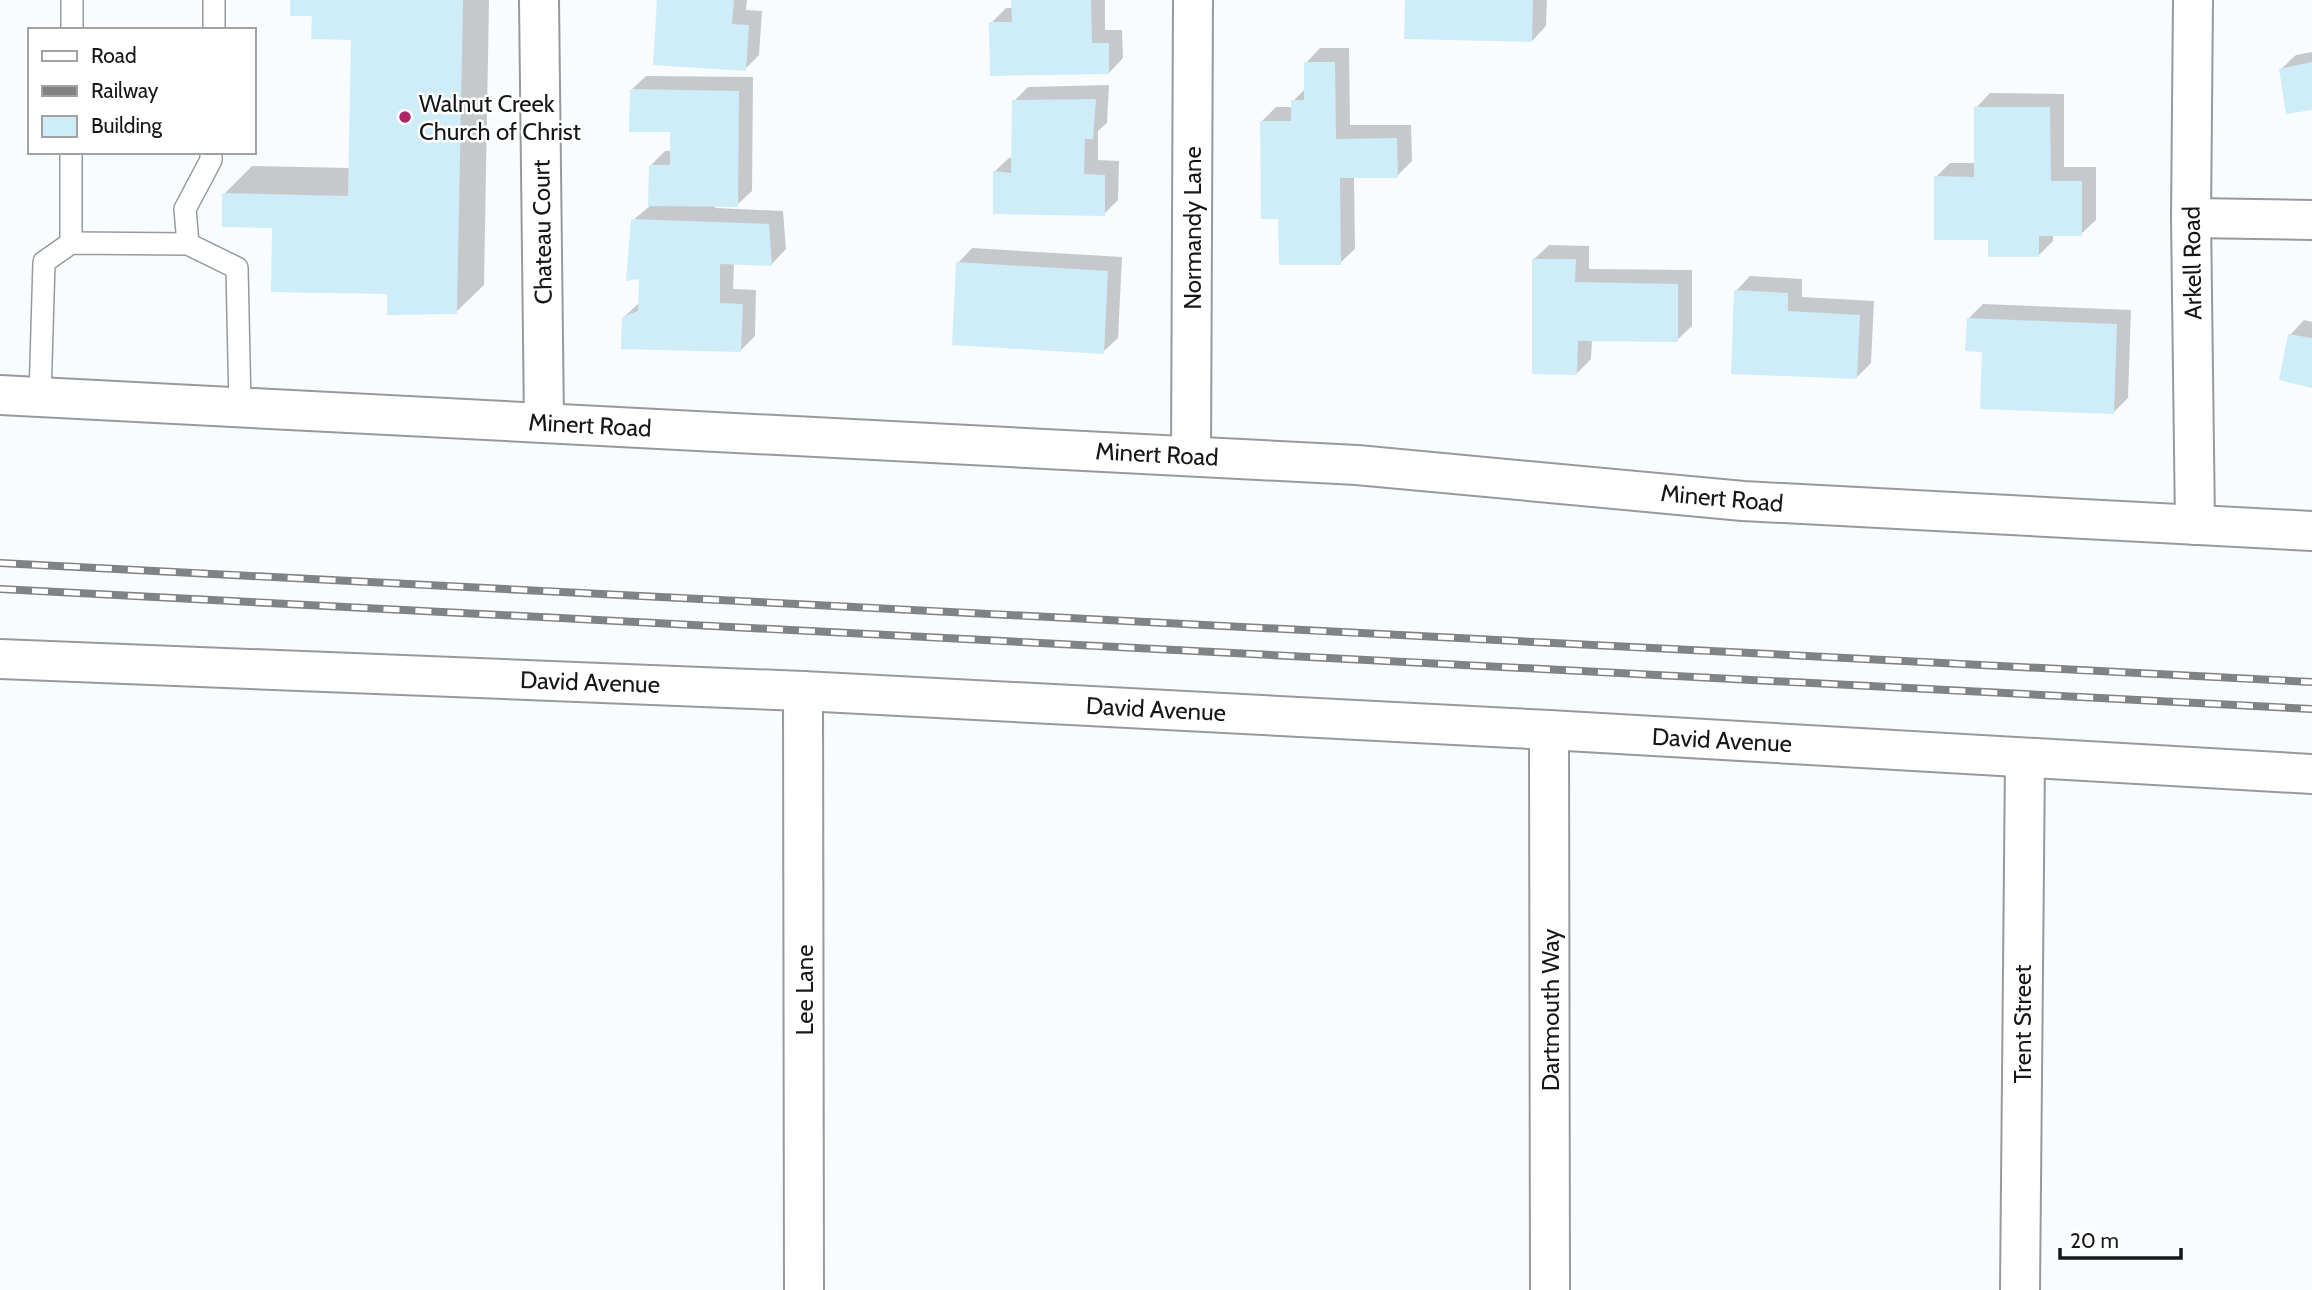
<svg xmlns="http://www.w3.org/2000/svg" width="2312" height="1290" viewBox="0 0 2312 1290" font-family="Cabin,sans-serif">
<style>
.shadow{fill:#0003}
.building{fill:#cfecf9}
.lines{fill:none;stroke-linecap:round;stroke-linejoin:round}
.service-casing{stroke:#979a9c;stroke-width:24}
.minor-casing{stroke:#979a9c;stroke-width:42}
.tertiary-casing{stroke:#979a9c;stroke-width:42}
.service{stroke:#fff;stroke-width:21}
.minor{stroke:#fff;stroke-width:38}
.tertiary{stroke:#fff;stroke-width:38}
.rail-casing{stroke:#808284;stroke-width:8}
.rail{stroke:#fff;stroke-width:5;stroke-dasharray:16;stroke-linecap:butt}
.poi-dot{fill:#ac256a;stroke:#fff;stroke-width:2.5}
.labels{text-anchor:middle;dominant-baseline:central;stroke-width:5;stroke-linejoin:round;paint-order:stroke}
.poi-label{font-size:24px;fill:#161718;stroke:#fff;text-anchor:start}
.street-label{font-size:24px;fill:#161718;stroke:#fff}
</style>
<rect width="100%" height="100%" fill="#f8fcfe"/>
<!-- shadow -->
<g class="shadow">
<polygon points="292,0 489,0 484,285 456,312 388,293 274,226 224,194 252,166 351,168 352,38"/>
<polygon points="659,0 747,0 746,10 762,11 759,55 745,69"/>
<polygon points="1013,0 1105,0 1105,30 1122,30 1123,58 1109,73 991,23 1006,8 1013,8"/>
<polygon points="1407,0 1547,0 1546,26 1532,41"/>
<polygon points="1320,48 1349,48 1350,125 1411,125 1412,161 1397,176 1354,177 1355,249 1340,263 1280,217 1261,122 1276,107 1293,107 1293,101 1306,88 1306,63"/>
<polygon points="2312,52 2312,108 2281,69 2296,55"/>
<polygon points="646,76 753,77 752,191 737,205 716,205 715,208 783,211 786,249 772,264 734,263 733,289 756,290 755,336 741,350 624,317 639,303 641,277 633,220 650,206 650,166 665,151 672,151 672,130 631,90"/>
<polygon points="1109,85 1107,123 1098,131 1098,160 1119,161 1118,200 1104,214 994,172 1009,158 1013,158 1014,101 1028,87"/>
<polygon points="1990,93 2064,94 2064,167 2096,167 2096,220 2081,234 2053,234 2053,241 2039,255 1990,238 1936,177 1950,163 1976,163 1976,108"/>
<polygon points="1549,245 1589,246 1589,269 1692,270 1692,326 1677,340 1592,339 1591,359 1577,373 1534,259"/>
<polygon points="972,248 1122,257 1118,338 1103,352 958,263"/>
<polygon points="1750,276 1802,279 1802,297 1874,301 1871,363 1857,377 1736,291"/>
<polygon points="1983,304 2131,310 2128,398 2113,413 1984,350 1968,319"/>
<polygon points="2304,320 2312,322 2312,386 2290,335"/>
</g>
<!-- building -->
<g class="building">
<polygon points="290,0 463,0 457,314 387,315 387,294 271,292 272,228 222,227 222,193 348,196 351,40 311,39 312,16 290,16"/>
<polygon points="657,0 734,0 732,24 749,25 746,71 653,65"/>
<polygon points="1011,0 1091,0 1092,43 1109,43 1109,74 990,76 989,22 1012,22"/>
<polygon points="1405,0 1533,0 1532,42 1404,39"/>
<polygon points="1304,62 1335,62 1336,139 1397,138 1398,178 1340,178 1341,265 1279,265 1278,219 1261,219 1260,121 1291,121 1291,100 1304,100"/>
<polygon points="2312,62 2312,110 2286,114 2279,69"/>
<polygon points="630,89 739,91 738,207 648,206 649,165 670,165 670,132 629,132"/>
<polygon points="1096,99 1093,139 1085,139 1084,174 1105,175 1105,216 993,214 993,171 1011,173 1012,100"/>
<polygon points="1974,107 2050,107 2051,181 2082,181 2082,236 2039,236 2039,257 1988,257 1988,240 1934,240 1934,176 1974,177"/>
<polygon points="631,219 769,224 772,266 720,264 720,303 743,304 741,352 621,349 622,317 638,311 639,279 626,281"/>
<polygon points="1532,259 1576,259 1575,282 1678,284 1678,342 1578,341 1577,375 1532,374"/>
<polygon points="956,262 1108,271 1104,354 952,345"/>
<polygon points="1734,290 1788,293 1788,311 1860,315 1857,379 1731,374"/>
<polygon points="1967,318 2117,324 2114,414 1980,409 1982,352 1965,351"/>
<polygon points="2288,334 2312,338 2312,388 2279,380"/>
</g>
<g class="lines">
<defs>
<g id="service">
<polyline points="72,30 72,0"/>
<polyline points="214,30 214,0"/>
<polyline points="71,243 71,152"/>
<polyline points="188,244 185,209 211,160 211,152"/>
<polyline points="40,397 44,262 71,243 188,244 237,268 240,407"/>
</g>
<g id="minor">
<polyline points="539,0 544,423"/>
<polyline points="2193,0 2191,218 2195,525"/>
<polyline points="2191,218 2312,220"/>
<polyline points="1191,456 1193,0"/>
<polyline points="0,659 803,691 1549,730 2312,774"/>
<polyline points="803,691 804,1290"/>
<polyline points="1549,730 1550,1290"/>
<polyline points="2020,1290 2025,759"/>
</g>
<polyline id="tertiary" points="0,395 1357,465 1743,501 2312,531"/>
</defs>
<!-- service casing -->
<use href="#service" class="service-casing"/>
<!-- minor casing -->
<use href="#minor" class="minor-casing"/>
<!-- tertiary casing -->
<use href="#tertiary" class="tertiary-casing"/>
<!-- service -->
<use href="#service" class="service"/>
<!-- minor -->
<use href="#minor" class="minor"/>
<!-- tertiary -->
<use href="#tertiary" class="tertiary"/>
<defs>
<g id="rail">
<polyline points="0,563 2312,682"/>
<polyline points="0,589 2312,709"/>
</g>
</defs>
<!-- rail casing -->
<use href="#rail" class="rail-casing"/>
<!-- rail -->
<use href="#rail" class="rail"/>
</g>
<!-- markers -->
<circle class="poi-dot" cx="405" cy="117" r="7"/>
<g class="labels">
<!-- poi labels -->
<g class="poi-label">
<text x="419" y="103">Walnut Creek<tspan x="419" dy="28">Church of Christ</tspan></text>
</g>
<!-- street labels -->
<g class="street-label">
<text transform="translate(1192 228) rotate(-90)">Normandy Lane</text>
<text transform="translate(542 232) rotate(-91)">Chateau Court</text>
<text transform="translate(2192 263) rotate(-91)">Arkell Road</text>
<text transform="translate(590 425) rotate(3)">Minert Road</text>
<text transform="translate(1157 454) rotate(3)">Minert Road</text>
<text transform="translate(1722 498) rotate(5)">Minert Road</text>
<text transform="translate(590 682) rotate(2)">David Avenue</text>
<text transform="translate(1156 709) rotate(3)">David Avenue</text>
<text transform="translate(1722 740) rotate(3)">David Avenue</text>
<text transform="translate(804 990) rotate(-90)">Lee Lane</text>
<text transform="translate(1550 1010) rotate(-90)">Dartmouth Way</text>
<text transform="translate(2022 1024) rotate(-90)">Trent Street</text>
</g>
</g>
<!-- legend -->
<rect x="28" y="28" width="228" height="126" fill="#ffffff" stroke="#a2a2a3" stroke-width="2"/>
<rect x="42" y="51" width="35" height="10" fill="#ffffff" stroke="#a2a2a3" stroke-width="2"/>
<text x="91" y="63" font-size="21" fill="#161718">Road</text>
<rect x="42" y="86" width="35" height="10" fill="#808284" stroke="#a2a2a3" stroke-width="2"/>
<text x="91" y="98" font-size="21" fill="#161718">Railway</text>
<rect x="42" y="116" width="35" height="21" fill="#cfecf9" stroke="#a2a2a3" stroke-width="2"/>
<text x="91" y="133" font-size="21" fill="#161718">Building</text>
<!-- scale -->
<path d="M2060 1248v10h121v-10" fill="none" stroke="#161718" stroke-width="3.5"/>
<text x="2070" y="1248" font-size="21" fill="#161718" stroke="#ffffff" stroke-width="5" paint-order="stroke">20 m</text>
</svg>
